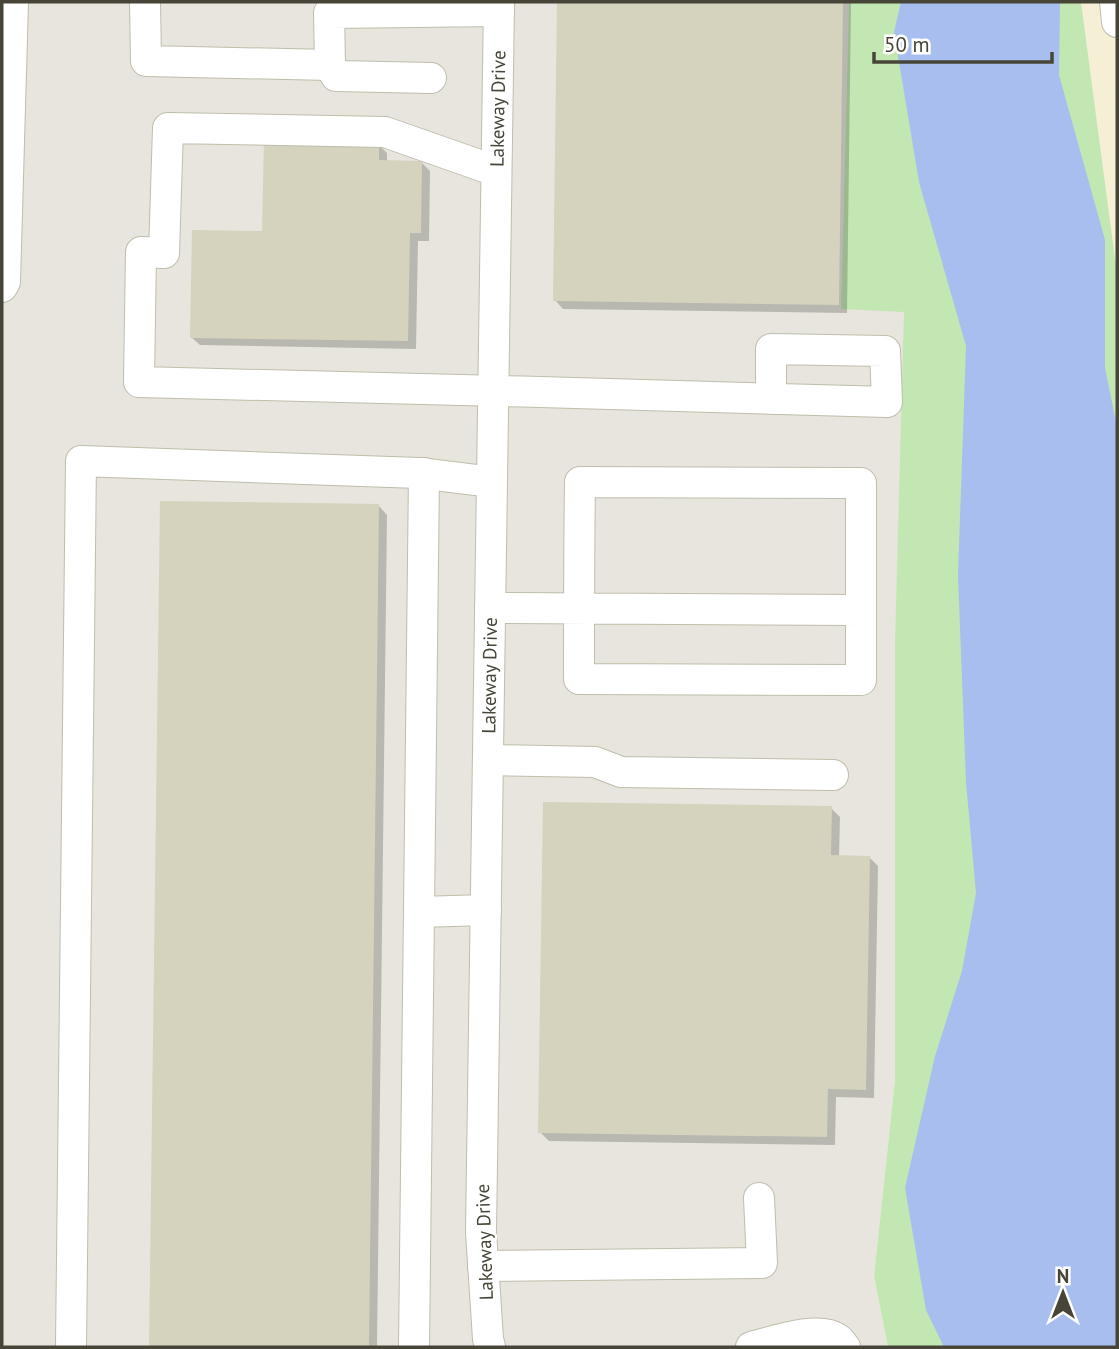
<svg xmlns="http://www.w3.org/2000/svg" width="1119" height="1349" viewBox="0 0 1119 1349" font-family="'PT Sans',sans-serif">
<style>
.commercial{fill:#f5f0d5}
.industrial{fill:#e7e5dd}
.green{fill:#c2e7b3}
.water{fill:#a7beef}
.shadow{fill:#0003}
.building{fill:#d5d2be}
.lines{fill:none;stroke-linecap:round;stroke-linejoin:round}
.minor-casing{stroke:#bfbeab;stroke-width:32}
.minor{stroke:#fff;stroke-width:30}
.labels{text-anchor:middle;dominant-baseline:central;stroke-width:5;stroke-linejoin:round;paint-order:stroke}
.street-label{font-size:19px;fill:#474537;stroke:#fff}
</style>
<rect width="100%" height="100%" fill="#f4f4e9"/>
<!-- commercial -->
<polygon class="commercial" points="1081,2 1117,2 1117,274 1116,270"/>
<!-- industrial -->
<polygon class="industrial" points="2,2 849,2 841,308 905,311 895,639 895,1080 874,1276 888,1347 2,1347"/>
<!-- green -->
<polygon class="green" points="849,2 1081,2 1117,274 1117,1347 888,1347 874,1276 895,1080 895,639 904,312 841,309"/>
<!-- water -->
<polygon class="water" points="901,2 1060,2 1059,75 1105,240 1105,368 1117,427 1117,1347 944,1347 926,1310 905,1188 935,1056 962,971 976,893 966,782 958,575 966,346 919,182 894,32"/>
<!-- shadow -->
<g class="shadow">
<polygon points="558,2 851,2 847,313 563,309 555,300"/>
<polygon points="378,144 387,153 387,162 421,162 430,171 429,241 418,241 416,349 200,345 191,337 264,233"/>
<polygon points="161,503 379,506 387,515 377,1347 151,1347"/>
<polygon points="831,808 840,817 839,857 869,857 878,866 874,1098 836,1097 835,1145 549,1141 540,1132"/>
</g>
<!-- building -->
<g class="building">
<polygon points="557,2 843,2 839,305 553,301"/>
<polygon points="264,141 379,143 379,160 422,161 421,233 410,233 408,341 190,338 192,230 262,231"/>
<polygon points="160,501 379,504 369,1347 149,1347"/>
<polygon points="543,802 832,806 831,855 870,856 866,1090 828,1089 827,1137 538,1133"/>
</g>
<g class="lines">
<defs>
<g id="minor">
<polyline points="145,2 146,61 330,65 329,13 499,11"/>
<polyline points="1115,2 1117,22"/>
<polyline points="330,65 336,76 431,78"/>
<path d="M496 171 385 132 168 128 164 253 141 252 139 382C388 387 638 395 887 402L885 351 771 349V399"/>
<polyline points="2,287 5,282 13,2"/>
<path d="M490 608 861 610V483L580 482C579 548 579 613 579 679L861 680V610"/>
<polyline points="488,760 595,762 621,772 833,775"/>
<polyline points="419,912 486,910"/>
<polyline points="483,1266 762,1263 759,1198"/>
<polyline points="71,1347 81,461 419,473 492,482"/>
<polyline points="414,1347 424,473"/>
<path id="s1" d="M490 1347 488 1339 481 1232 499 2"/>
<path d="M751 1347C772 1342 818 1325 838 1339 840 1340 843 1345 845 1347"/>
</g>
</defs>
<!-- minor casing -->
<use href="#minor" class="minor-casing"/>
<!-- minor -->
<use href="#minor" class="minor"/>
</g>
<g class="labels">
<!-- street labels -->
<g class="street-label">
<text stroke="none"><textPath href="#s1" startOffset="1239">Lakeway Drive</textPath></text>
<text stroke="none"><textPath href="#s1" startOffset="672">Lakeway Drive</textPath></text>
<text transform="translate(484 1242) rotate(-92)">Lakeway Drive</text>
</g>
</g>
<!-- border -->
<rect width="1119" height="1349" fill="none" stroke="#474537" stroke-width="7"/>
<!-- north arrow -->
<g transform="translate(1063 1293)" stroke="#ffffff" stroke-width="5" paint-order="stroke">
<path d="M0-5L12 26L0 18L-12 26Z" fill="#474537"/>
<text y="-10" font-size="19" font-weight="bold" text-anchor="middle" fill="#474537">N</text>
</g>
<!-- scale -->
<path d="M874 52v10h178v-10" fill="none" stroke="#474537" stroke-width="3.5"/>
<text x="884" y="52" font-size="21" fill="#474537" stroke="#ffffff" stroke-width="5" paint-order="stroke">50 m</text>
</svg>
